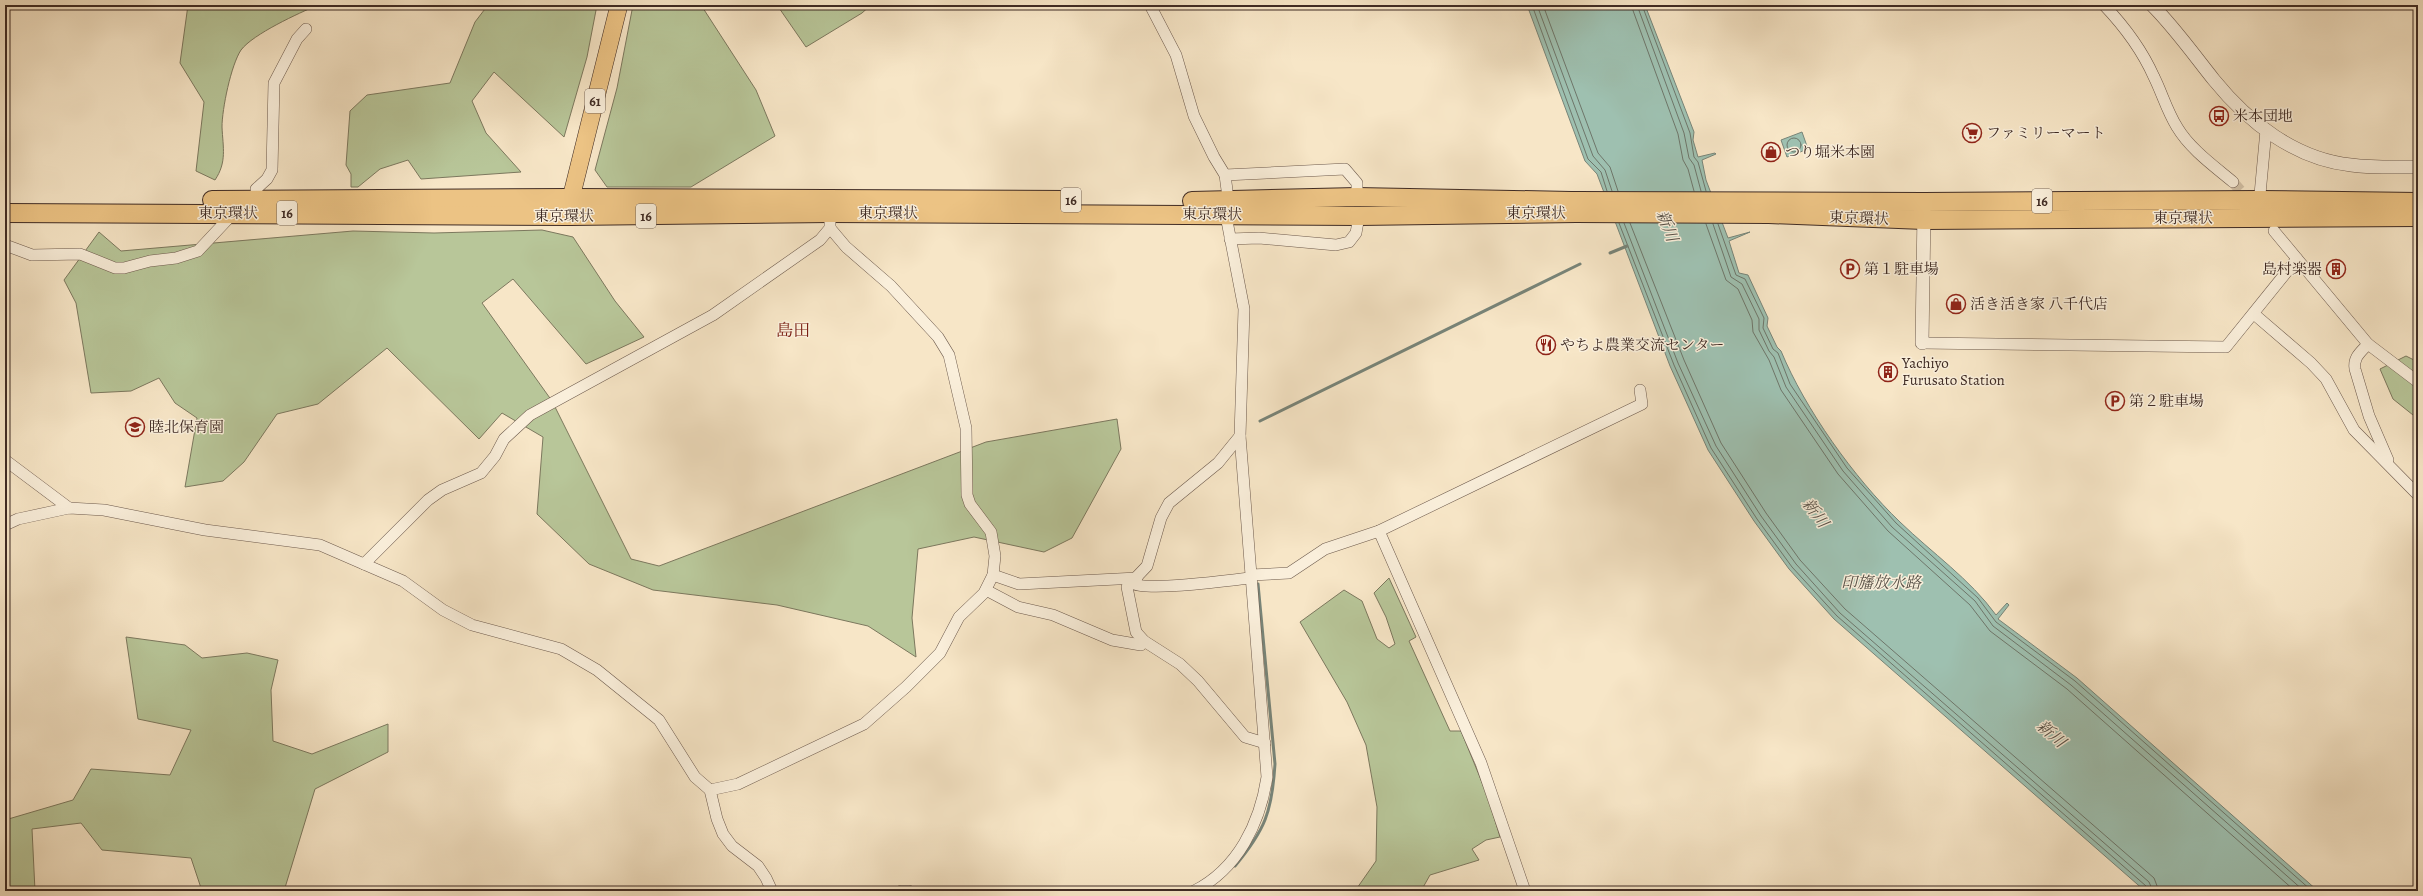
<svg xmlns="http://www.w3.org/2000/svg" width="2423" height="896" viewBox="0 0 2423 896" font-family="Alegreya,'Noto Serif JP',serif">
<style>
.green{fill:#b8c699;stroke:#7c785e}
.water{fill:#9ec0b0;stroke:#788478}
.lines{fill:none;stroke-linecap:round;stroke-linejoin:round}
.shore{stroke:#6e766a;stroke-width:1}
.stream{stroke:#788478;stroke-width:3}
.minor-tunnel{stroke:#d2c1a6;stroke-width:11;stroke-dasharray:11 5.5;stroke-linecap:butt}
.minor-casing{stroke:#6d5a4d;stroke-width:12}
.tertiary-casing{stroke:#6d5a4d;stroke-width:14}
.primary-casing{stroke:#3f2b24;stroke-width:18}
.trunk-casing{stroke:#3f2b24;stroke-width:20}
.minor{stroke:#faefdb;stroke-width:11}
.tertiary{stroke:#faefdb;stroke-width:13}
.primary{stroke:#ecc384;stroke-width:17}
.trunk{stroke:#ecc384;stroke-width:18}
.labels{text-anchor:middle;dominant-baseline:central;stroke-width:3;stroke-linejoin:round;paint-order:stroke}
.shield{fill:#faefdb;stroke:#77665b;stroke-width:1}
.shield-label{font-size:14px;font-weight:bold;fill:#3f2b24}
.poi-label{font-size:15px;fill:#3f2b24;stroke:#faefdb;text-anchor:start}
.street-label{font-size:15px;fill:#3f2b24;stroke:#faefdb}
.water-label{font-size:16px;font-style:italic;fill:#575047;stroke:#faefdb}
.quarter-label{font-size:17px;fill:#7a1f14;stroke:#faefdb}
</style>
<rect width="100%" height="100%" fill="#f7e6c7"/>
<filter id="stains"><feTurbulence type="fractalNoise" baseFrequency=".005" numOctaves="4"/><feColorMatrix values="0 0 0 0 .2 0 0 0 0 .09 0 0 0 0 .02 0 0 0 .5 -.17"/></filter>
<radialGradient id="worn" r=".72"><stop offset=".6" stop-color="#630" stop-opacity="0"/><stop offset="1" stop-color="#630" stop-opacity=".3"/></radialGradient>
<!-- green -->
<g class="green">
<path d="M188 5H318C299 13 253 34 241 50 231 65 222 109 222 127 223 148 227 162 215 180L196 171 204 102 180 63Z"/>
<polygon points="488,5 597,5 587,57 564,137 494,72 472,101 486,133 521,172 421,179 408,160 380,169 358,187 351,187 351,174 346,165 350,111 367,95 450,83 475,22"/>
<polygon points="633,5 701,5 756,90 775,136 691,187 607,187 595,170 617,88"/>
<polygon points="777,5 871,5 862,13 806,47"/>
<polygon points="542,230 573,237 615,301 644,337 586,364 513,279 482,303 552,401 631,559 659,566 986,442 1117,419 1121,449 1072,538 1044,552 974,537 918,549 912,618 916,657 868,626 777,605 653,590 589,564 537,514 543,437 502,413 479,439 387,348 318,404 277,414 244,462 223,481 185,487 197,418 175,403 159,378 131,391 91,393 76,303 64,280 99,232 121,251 353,231 434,233"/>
<polygon points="2406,356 2418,362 2418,419 2393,399 2380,369"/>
<polygon points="1389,578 1416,637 1409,641 1450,731 1461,731 1488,797 1500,837 1486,840 1472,849 1479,860 1430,875 1421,891 1355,891 1376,861 1377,807 1366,745 1347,702 1300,622 1344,590 1362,601 1377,639 1389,648 1395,644 1386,617 1374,593"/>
<polygon points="126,637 185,645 202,658 247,653 278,660 271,690 273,741 312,754 388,724 388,752 315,789 284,891 202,891 191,858 102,850 81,823 32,829 35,891 5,891 5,820 73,800 91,769 170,775 191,730 138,719"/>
</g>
<!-- water -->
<g class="water">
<path d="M1527 5H1645L1694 132 1693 140 1698 157 1715 153 1716 154 1702 160 1706 180 1728 238 1750 232 1729 241 1739 273 1748 275 1768 318 1767 326 1777 347 1781 351C1805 409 1854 478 1900 522 1932 553 1970 579 1996 615L2007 603 2009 605 1998 619 2077 678 2318 891H2145L1834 619 1789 569 1754 521 1708 450 1670 366 1597 174 1585 161Z"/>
<polygon points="1802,132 1808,149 1787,157 1781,140"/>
</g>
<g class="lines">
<!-- shore -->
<g class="shore">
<polyline points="1532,5 1588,159 1601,172 1607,191"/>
<polyline points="1537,5 1593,156 1605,170 1612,191"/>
<polyline points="1543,5 1598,153 1610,167 1618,191"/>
<polyline points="1631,5 1678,134 1683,160 1688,169 1694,191"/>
<polyline points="1637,5 1684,133 1689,158 1694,165 1701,191"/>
<polyline points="1642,5 1690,133 1694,157 1698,162 1706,191"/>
<circle cx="1794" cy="145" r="7"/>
<polyline points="1619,223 1674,365 1711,448 1757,519 1792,567 1837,616 2146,886 2148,891"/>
<polyline points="1624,223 1678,363 1716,446 1761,516 1796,564 1840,613 2149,882 2153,891"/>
<polyline points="1630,223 1684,360 1721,443 1766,513 1800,560 1845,609 2154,878 2159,891"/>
<polyline points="1706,224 1726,280 1738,289 1752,320 1753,332 1769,360 1781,390 1838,474 1888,531 1970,605 1990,631 2067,689 2295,891"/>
<polyline points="1713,224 1731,277 1742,284 1759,319 1759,330 1769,351 1774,357 1786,387 1843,471 1892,527 1975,601 1993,626 2071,685 2304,891"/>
<polyline points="1718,224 1736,275 1745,279 1764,318 1763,328 1773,349 1778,353 1790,384 1847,468 1896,523 1978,598 1996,622 2075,681 2312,891"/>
</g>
<!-- stream -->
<g class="stream">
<polyline points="1610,253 1627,246"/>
<polyline points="1260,421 1580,264"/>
<path d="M1235 866C1265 830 1272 812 1275 764L1258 584"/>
</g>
<!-- minor-tunnel -->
<polyline class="minor-tunnel" points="2233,182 2251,203"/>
<defs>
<g id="minor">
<polyline points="1150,5 1176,55 1194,116 1214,157 1225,175 1227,190"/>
<path d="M2104 5C2124 26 2142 50 2154 77 2162 93 2167 111 2177 127 2190 149 2214 166 2233 182"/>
<polyline points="1225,175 1345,169 1357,183 1357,197"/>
<polyline points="256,189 267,179 272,170 274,83 297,39 306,29"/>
<polyline points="2259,205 2266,130"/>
<polyline points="2274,231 2368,344 2418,382"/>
<polyline points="1230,239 1259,238 1336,245 1349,242 1356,233 1359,216"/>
<polyline points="5,245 32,255 80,254 115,268 124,268 150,261 176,258 198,251 227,220"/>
<polyline points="2254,314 2311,363 2326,379 2354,430 2418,495"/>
<polyline points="1922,343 2226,347 2297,259"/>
<path d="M2368 344C2361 352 2353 357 2355 369L2369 416 2388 460"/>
<polyline points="1240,436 1218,463 1169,503 1161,518 1147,566 1127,587 1136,632 1144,641 1180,664 1198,681 1245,737 1265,743"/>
<polyline points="5,460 69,508"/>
<polyline points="5,525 18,519 69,508 104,510 205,530 320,545 403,581 443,610 472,625 561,649 597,670 659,720 695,777 710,790 717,819 723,834 732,846 758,866 766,878 772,891"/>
<polyline points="1379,531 1481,763 1525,891"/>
<polyline points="364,564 428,500 442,490 481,473 495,456 504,439 530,415 713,315 820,240 830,228 830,221"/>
<polyline points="993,575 1019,584 1137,578"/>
<polyline points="1251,575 1289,573 1325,549 1379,531 1642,404 1640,390"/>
<path d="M1132 583C1145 592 1230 580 1251 578"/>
<polyline points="986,590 1018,607 1053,615 1112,640 1141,645 1144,641"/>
<polyline points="710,790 738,784 864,724 906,687 940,653 959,617 984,593 993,575 995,556 991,532 970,504 967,495 966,428 949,355 938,337 891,286 846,247 830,228"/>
<polyline points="901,891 909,891"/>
<path d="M1194 891C1238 869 1260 823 1267 777L1240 436 1244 309 1227 221"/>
</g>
<g id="tertiary">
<path d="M2152 5C2175 28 2194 55 2214 80 2248 122 2295 159 2351 165 2373 168 2396 167 2418 167"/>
<polyline points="1922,343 1924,212"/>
</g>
<polyline id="primary" points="570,212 571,198 619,5"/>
<g id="trunk">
<polyline points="212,200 571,198 1068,200"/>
<polyline points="1192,201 1357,197 1571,201 1924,202 2259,200 2418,202"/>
<polyline points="5,213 570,216 830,213 1359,216 1576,213 1769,214 1924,220 2418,217"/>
</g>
</defs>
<!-- minor casing -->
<use href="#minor" class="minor-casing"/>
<!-- tertiary casing -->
<use href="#tertiary" class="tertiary-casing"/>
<!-- primary casing -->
<use href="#primary" class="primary-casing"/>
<!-- trunk casing -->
<use href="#trunk" class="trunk-casing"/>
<!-- minor -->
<use href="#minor" class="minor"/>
<!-- tertiary -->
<use href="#tertiary" class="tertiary"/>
<!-- primary -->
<use href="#primary" class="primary"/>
<!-- trunk -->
<use href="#trunk" class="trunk"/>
</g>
<!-- icons -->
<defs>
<symbol id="bus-ring" viewBox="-11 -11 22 22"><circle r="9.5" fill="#faefdb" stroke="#8f2418" stroke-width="1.5"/><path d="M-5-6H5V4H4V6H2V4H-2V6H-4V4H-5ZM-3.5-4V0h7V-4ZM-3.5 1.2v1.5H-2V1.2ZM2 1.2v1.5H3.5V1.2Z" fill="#8f2418"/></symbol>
<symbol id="supermarket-ring" viewBox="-11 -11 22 22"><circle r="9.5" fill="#faefdb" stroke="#8f2418" stroke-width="1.5"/><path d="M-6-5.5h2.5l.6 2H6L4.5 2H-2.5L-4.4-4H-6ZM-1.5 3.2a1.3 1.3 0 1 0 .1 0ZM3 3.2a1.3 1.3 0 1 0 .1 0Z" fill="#8f2418"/></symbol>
<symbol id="shop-ring" viewBox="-11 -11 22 22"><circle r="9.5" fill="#faefdb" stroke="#8f2418" stroke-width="1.5"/><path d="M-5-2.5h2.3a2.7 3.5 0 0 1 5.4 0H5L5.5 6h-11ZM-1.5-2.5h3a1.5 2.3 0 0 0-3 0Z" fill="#8f2418"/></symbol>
<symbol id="parking-ring" viewBox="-11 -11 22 22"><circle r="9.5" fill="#faefdb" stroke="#8f2418" stroke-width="1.5"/><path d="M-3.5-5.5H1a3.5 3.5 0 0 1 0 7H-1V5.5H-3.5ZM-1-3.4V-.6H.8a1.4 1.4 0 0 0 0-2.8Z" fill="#8f2418"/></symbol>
<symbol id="building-ring" viewBox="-11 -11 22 22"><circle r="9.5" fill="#faefdb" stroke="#8f2418" stroke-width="1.5"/><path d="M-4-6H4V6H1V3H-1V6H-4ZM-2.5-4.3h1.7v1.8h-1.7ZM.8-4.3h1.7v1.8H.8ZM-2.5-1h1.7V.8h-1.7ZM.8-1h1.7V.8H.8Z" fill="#8f2418"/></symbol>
<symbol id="restaurant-ring" viewBox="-11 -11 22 22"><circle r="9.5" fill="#faefdb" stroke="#8f2418" stroke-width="1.5"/><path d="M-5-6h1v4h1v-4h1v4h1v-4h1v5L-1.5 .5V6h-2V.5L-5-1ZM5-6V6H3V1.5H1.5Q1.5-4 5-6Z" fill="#8f2418"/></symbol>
<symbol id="school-ring" viewBox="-11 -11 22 22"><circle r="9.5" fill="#faefdb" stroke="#8f2418" stroke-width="1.5"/><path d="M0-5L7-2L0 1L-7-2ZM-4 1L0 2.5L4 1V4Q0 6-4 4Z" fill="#8f2418"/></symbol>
</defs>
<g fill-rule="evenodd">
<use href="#bus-ring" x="2208" y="105" width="22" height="22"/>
<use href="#supermarket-ring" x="1961" y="122" width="22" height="22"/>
<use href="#shop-ring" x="1760" y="141" width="22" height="22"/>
<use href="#parking-ring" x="1839" y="258" width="22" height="22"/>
<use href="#building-ring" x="2325" y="258" width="22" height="22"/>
<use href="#shop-ring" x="1945" y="293" width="22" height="22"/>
<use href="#restaurant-ring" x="1535" y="334" width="22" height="22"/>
<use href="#building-ring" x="1877" y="361" width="22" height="22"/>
<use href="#parking-ring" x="2104" y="390" width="22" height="22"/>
<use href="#school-ring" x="124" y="416" width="22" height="22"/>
</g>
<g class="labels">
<!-- shield labels -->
<g class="shield">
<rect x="585" y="89" width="20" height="24" rx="3"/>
<rect x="1061" y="188" width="20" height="24" rx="3"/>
<rect x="2032" y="189" width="20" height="24" rx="3"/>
<rect x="277" y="201" width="20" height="24" rx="3"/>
<rect x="636" y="204" width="20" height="24" rx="3"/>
</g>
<g class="shield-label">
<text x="595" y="101">61</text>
<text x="1071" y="200">16</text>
<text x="2042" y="201">16</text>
<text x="287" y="213">16</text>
<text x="646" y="216">16</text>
</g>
<!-- poi labels -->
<g class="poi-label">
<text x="2233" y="116">米本団地</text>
<text x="1986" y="133">ファミリーマート</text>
<text x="1785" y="152">つり堀米本園</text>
<text x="1864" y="269">第１駐車場</text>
<text x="2322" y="269" text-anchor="end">島村楽器</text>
<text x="1970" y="304">活き活き家 八千代店</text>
<text x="1560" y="345">やちよ農業交流センター</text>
<text x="1902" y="363">Yachiyo<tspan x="1902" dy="17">Furusato Station</tspan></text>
<text x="2129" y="401">第２駐車場</text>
<text x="149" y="427">睦北保育園</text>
</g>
<!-- street labels -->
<g class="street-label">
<text x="228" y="213">東京環状</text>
<text x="888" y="213">東京環状</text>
<text x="1536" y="213">東京環状</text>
<text transform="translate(1212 214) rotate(1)">東京環状</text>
<text x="564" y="216">東京環状</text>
<text transform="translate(1859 218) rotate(2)">東京環状</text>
<text x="2183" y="218">東京環状</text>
</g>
<!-- water labels -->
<g class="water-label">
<text transform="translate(1667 226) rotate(69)">新川</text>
<text transform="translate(1815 513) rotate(53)">新川</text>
<text x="1881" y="583">印旛放水路</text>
<text transform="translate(2051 734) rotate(41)">新川</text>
</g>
<!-- quarter labels -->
<g class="quarter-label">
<text x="793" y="330">島田</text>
</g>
</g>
<!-- margin -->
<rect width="2423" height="896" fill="none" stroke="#f7e6c7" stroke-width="20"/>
<rect x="6" y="6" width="2411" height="884" fill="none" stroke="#3f2b24" stroke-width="2"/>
<rect x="10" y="10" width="2403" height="876" fill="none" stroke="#3f2b24"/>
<rect width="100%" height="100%" filter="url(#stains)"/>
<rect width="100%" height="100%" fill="url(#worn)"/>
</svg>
